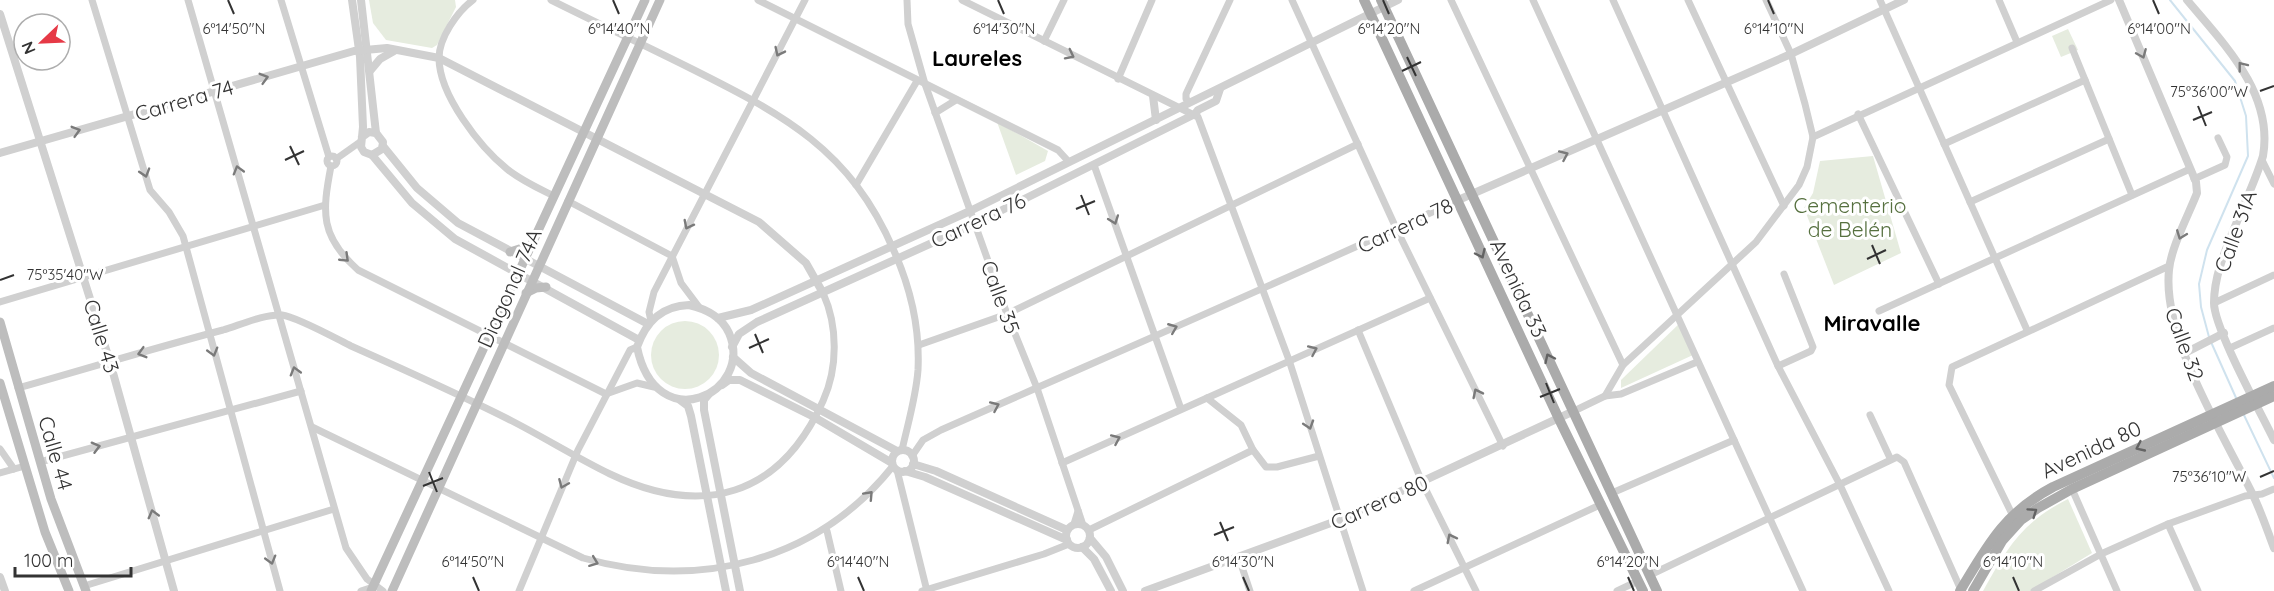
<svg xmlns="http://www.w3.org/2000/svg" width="2274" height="591" viewBox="0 0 2274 591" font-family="Quicksand,sans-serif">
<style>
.green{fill:#e6ecdf}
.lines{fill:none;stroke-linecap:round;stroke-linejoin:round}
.stream{stroke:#cfe2ee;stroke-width:2}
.minor{stroke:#d0d0d0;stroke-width:7}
.tertiary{stroke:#d0d0d0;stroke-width:8}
.secondary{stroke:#bdbdbd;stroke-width:9}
.primary{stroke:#ababab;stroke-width:10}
.oneway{stroke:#7a7a7a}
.oneway2{stroke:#636363}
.ticks{fill:none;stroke:#333;stroke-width:2}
.labels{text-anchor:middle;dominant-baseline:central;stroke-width:6;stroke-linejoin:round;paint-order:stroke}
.street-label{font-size:21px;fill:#333;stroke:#fff}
.park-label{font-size:21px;fill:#56703f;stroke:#fff}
.neighbourhood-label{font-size:22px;font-weight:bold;fill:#000;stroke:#fff}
.ticks-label{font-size:15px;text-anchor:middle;fill:#333;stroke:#fff;stroke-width:6;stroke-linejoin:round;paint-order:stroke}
</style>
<rect width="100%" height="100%" fill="#fff"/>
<!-- green -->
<g class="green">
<polygon points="369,0 455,0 456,7 437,45 432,48 386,40 373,23"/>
<polygon points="2068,29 2078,50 2061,57 2052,36"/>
<polygon points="997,122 1048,151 1045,161 1016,175"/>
<polygon points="1873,156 1901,253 1834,285 1804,208 1813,193 1820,161"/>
<circle cx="685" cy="355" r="34"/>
<polygon points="1681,322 1693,355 1621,388 1621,380"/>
<path d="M2068 499 2092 553 2030 591H1983C2007 548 2022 522 2068 499Z"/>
</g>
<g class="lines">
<!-- stream -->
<g class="stream">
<polyline points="2170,0 2235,81 2246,116 2248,156 2207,250 2199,284 2201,307 2209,337"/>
<polyline points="2211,342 2237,400"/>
<polyline points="2243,413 2274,478"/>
</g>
<!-- minor -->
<g class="minor">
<polyline points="92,0 150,190 169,212 183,236 280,591"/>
<polyline points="188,0 346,548 367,579 383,591"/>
<polyline points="281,0 329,157"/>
<path d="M473 0C457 12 439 38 439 58 439 95 480 147 507 169 522 181 538 188 554 196"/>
<path d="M551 0C597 23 644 45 690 68 784 115 850 149 894 251 911 289 920 328 918 370 916 397 908 423 902 450"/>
<polyline points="758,0 1058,150 1069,162"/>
<polyline points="907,0 908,24 925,84 1007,314 1037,388 1083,525"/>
<polyline points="962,0 1198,117 1289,360 1363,591"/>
<polyline points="1292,0 1396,228 1503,446"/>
<polyline points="1451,0 1623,365"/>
<polyline points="1533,0 1803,591"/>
<polyline points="1613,0 1778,366 1840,485 1889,591"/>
<polyline points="1688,0 1784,206"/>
<polyline points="1880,0 2027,330"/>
<polyline points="1999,0 2017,42"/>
<polyline points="1044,41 1064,0"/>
<polyline points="2072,48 2132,195"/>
<polyline points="1118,79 1152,0"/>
<polyline points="1190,102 1186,99 1186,94 1230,0"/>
<polyline points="935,113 956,100"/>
<polyline points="1858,114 1939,284"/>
<polyline points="1813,137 2111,0"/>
<polyline points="1944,144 2085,80"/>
<circle cx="332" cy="161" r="5"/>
<polyline points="336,159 360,142"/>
<polyline points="2262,160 2274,184"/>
<polyline points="1094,165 1181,409"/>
<path d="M331 166C322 213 320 236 358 270L606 394"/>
<polyline points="2194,179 2225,165 2227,157 2218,138"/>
<polyline points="856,185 917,81"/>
<polyline points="568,201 672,256"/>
<polyline points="1970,202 2109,139"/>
<polyline points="672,256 681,283 699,307"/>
<polyline points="0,302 325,205"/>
<polyline points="2214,303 2274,275"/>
<polyline points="1879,311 2190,169"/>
<polyline points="651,321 649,312 654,292 805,0"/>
<polyline points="1358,330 1422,482 1476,591"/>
<polyline points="919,345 1007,314 1358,144"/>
<polyline points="2230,348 2274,328"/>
<polyline points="1778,366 1811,351 1813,347 1784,274"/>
<path d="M18 388C86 369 154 348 223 330 240 325 264 314 282 315 297 317 335 338 351 346 405 370 459 394 512 421 545 438 577 458 610 474 702 518 780 497 823 401 838 368 838 326 823 293"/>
<polyline points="606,394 637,383 654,387"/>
<polyline points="1605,396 1621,394 1697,362"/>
<polyline points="1207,398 1241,425 1253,450 1266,467 1277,467 1319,456"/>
<polyline points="1574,411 1605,396 1623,365 1756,242 1799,185 1807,167 1813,137 1805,104 1791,54 1766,0"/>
<polyline points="1870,415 1890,458"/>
<path d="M312 427 583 558C700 591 817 561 893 466"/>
<polyline points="0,449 14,469"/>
<path d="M912 456 923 440 941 430C1113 354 1286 280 1456 201"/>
<polyline points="40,462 301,391"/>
<polyline points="1062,463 1430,298"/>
<polyline points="897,470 927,591"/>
<polyline points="0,473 25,466"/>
<polyline points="2072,489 2117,591"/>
<polyline points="1612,493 1734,440"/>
<polyline points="2012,514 1949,385 1952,367 2169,266"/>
<polyline points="1074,524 1078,511"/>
<polyline points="2168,524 2198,591"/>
<polyline points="1089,530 1253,450"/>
<polyline points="827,531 841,591"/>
<polyline points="1239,558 1250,591"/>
<polyline points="1650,575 1897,457 1904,462 1961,590"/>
<polyline points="84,586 334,509"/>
<polyline points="361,591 373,587"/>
<polyline points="519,591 578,450 630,350 637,347"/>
<polyline points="922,591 1044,554 1069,544"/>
<polyline points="1414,591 1602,504"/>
<polyline points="1617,591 1638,581"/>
<polyline points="2034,591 2101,554 2168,524 2245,496 2262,494 2274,489"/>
</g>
<!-- tertiary -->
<g class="tertiary">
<polyline points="352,0 360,57 363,127 361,147 364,152 372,155 382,149 383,142 376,133 369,132 362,137"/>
<polyline points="361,0 376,133"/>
<path d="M2119 0 2196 182 2197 193C2189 214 2171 247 2169 270 2162 337 2222 432 2252 493 2261 511 2267 530 2274 548"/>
<path d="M2187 0C2223 43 2274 93 2263 156 2256 179 2245 202 2236 224 2226 249 2214 275 2214 303 2214 328 2261 413 2274 440"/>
<polyline points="0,14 110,362 174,591"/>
<polyline points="370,71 380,59 394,51"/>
<polyline points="1153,96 1156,120"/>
<polyline points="383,146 417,188 458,223 648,324"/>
<polyline points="0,153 354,51 387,48 439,58 759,222 806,263 823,293"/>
<polyline points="372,155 412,203 455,239 639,340"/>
<polyline points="1456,201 1791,54 1904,0"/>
<path d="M689 305C706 309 721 316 729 333 755 393 656 440 637 347 646 322 661 306 689 305Z"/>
<polyline points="718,318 751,310 970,211 1398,0"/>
<polyline points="732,347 739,334 757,322 974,224 1195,114 1198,110 1216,101 1220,89"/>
<polyline points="2185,353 2224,333"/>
<polyline points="733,357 751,373 897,451"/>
<polyline points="722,385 729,380 740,380 814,417 892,463"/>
<polyline points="710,393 704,400 704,410 740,591"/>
<polyline points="680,400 688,406 691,416 726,591"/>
<circle cx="903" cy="461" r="11"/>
<polyline points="913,464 936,471 1067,530"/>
<polyline points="905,471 925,477 1067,540"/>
<circle cx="1078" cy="536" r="12"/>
<polyline points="1090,538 1106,557 1123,591"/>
<polyline points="1082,547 1094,559 1111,591"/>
<polyline points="0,577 5,591"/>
<polyline points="1145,591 1339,520 1574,411"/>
</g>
<!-- secondary -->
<g class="secondary">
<polyline points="510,252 532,245"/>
<polyline points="526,293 536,288 546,287"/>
<polyline points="0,322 51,499 86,591"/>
<polyline points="0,383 45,532 69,591"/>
<polyline points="371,591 645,0"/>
<polyline points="392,591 660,0"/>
</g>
<!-- primary -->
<g class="primary">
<polyline points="1364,0 1559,419 1643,591"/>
<polyline points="1381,0 1657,591"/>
<path d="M1960 591C1987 546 2004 513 2053 487L2274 386"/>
<polyline points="1973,591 2002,541 2021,520 2038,508 2072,489 2274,396"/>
</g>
</g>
<!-- one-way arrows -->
<defs><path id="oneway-chevron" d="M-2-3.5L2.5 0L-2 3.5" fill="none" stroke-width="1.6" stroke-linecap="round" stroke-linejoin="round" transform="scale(1.5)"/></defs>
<g class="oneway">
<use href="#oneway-chevron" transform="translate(779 52) rotate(116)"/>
<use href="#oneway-chevron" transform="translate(2142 54) rotate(67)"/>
<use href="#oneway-chevron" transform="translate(1070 55) rotate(27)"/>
<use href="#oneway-chevron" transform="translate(2242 66) rotate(-128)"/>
<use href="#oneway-chevron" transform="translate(264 78) rotate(-16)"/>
<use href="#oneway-chevron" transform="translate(76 131) rotate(-16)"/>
<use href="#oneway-chevron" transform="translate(1564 155) rotate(-24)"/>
<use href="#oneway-chevron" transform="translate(238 170) rotate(-106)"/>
<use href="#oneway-chevron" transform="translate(145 173) rotate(73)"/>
<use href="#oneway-chevron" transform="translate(1114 220) rotate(70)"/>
<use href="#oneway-chevron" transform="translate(688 225) rotate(117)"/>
<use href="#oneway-chevron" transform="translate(2181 235) rotate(111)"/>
<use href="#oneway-chevron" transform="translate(345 258) rotate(44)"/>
<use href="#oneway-chevron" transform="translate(1173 328) rotate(-22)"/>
<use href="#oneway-chevron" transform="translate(1313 350) rotate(-24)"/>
<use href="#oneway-chevron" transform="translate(213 352) rotate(74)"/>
<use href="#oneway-chevron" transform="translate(142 353) rotate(164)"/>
<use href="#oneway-chevron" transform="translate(295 371) rotate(-106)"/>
<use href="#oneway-chevron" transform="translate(1477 393) rotate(-116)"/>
<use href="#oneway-chevron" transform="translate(995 406) rotate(-24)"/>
<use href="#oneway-chevron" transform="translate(1309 425) rotate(72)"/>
<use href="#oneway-chevron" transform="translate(1116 439) rotate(-24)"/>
<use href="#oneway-chevron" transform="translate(96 447) rotate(-15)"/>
<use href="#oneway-chevron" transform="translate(563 484) rotate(113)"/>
<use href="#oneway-chevron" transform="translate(869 495) rotate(-47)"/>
<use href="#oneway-chevron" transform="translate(153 514) rotate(-105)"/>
<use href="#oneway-chevron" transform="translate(1451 538) rotate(-117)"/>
<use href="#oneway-chevron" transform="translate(271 560) rotate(74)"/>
<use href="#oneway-chevron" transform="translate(594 562) rotate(21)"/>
</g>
<g class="oneway2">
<use href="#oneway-chevron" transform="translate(1481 254) rotate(65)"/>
<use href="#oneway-chevron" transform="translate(1549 358) rotate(-115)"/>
<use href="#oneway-chevron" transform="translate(2140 447) rotate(155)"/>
<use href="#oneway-chevron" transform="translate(2033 512) rotate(-35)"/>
</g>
<!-- ticks -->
<path class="ticks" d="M228 0 234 14M613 0 619 14M998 0 1004 14M1383 0 1389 14M1768 0 1774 14M2153 0 2159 14M1407 57 1416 76M1402 71 1421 62M2260 91 2274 86M2198 106 2206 126M2193 120 2212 112M290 146 299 165M285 160 304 151M1081 195 1089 215M1076 209 1095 201M1872 245 1880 264M1867 259 1886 250M0 280 14 275M755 334 763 353M749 348 769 339M1546 383 1554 403M1540 397 1560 389M429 472 437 492M2260 477 2274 471M423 486 443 478M1220 522 1228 541M1214 535 1234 527M473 577 479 591M858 577 864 591M1243 577 1249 591M1628 577 1634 591M2013 577 2019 591"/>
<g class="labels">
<!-- street labels -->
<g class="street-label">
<text transform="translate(184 100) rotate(-16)">Carrera 74</text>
<text transform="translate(978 220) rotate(-25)">Carrera 76</text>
<text transform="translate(1405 225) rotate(-25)">Carrera 78</text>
<text transform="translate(2235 231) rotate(-70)">Calle 31A</text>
<text transform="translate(509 288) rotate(-66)">Diagonal 74A</text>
<text transform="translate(1519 288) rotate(65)">Avenida 33</text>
<text transform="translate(1001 297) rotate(70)">Calle 35</text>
<text transform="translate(102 336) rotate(73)">Calle 43</text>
<text transform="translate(2185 344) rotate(70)">Calle 32</text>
<text transform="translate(2091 449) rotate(-25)">Avenida 80</text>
<text transform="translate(56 453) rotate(74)">Calle 44</text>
<text transform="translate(1379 502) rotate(-24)">Carrera 80</text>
</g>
<!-- park labels -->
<g class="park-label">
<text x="1850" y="205">Cementerio<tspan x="1850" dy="24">de Belén</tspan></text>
</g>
<!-- neighbourhood labels -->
<g class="neighbourhood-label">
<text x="977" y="58">Laureles</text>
<text x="1872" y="323">Miravalle</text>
</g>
</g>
<g class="ticks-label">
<text x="234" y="34">6°14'50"N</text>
<text x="619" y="34">6°14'40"N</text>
<text x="1004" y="34">6°14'30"N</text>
<text x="1389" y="34">6°14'20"N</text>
<text x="2159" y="34">6°14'00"N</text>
<text x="1774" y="34">6°14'10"N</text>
<text x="2209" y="97">75°36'00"W</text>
<text x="65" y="280">75°35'40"W</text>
<text x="2209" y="482">75°36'10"W</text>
<text x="473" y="567">6°14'50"N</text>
<text x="858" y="567">6°14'40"N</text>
<text x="1243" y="567">6°14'30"N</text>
<text x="1628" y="567">6°14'20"N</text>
<text x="2013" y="567">6°14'10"N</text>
</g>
<!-- north arrow -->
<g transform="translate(42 42) rotate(247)"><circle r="28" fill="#ffffff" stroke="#adadad" stroke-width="1.5"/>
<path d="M0-4.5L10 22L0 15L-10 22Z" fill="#e63946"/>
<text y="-9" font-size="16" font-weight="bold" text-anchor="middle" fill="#333333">N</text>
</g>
<!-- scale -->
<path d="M15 567v9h116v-9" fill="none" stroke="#333333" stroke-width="3"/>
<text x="24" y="567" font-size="18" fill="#333333" stroke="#ffffff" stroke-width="4.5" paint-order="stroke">100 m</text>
</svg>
